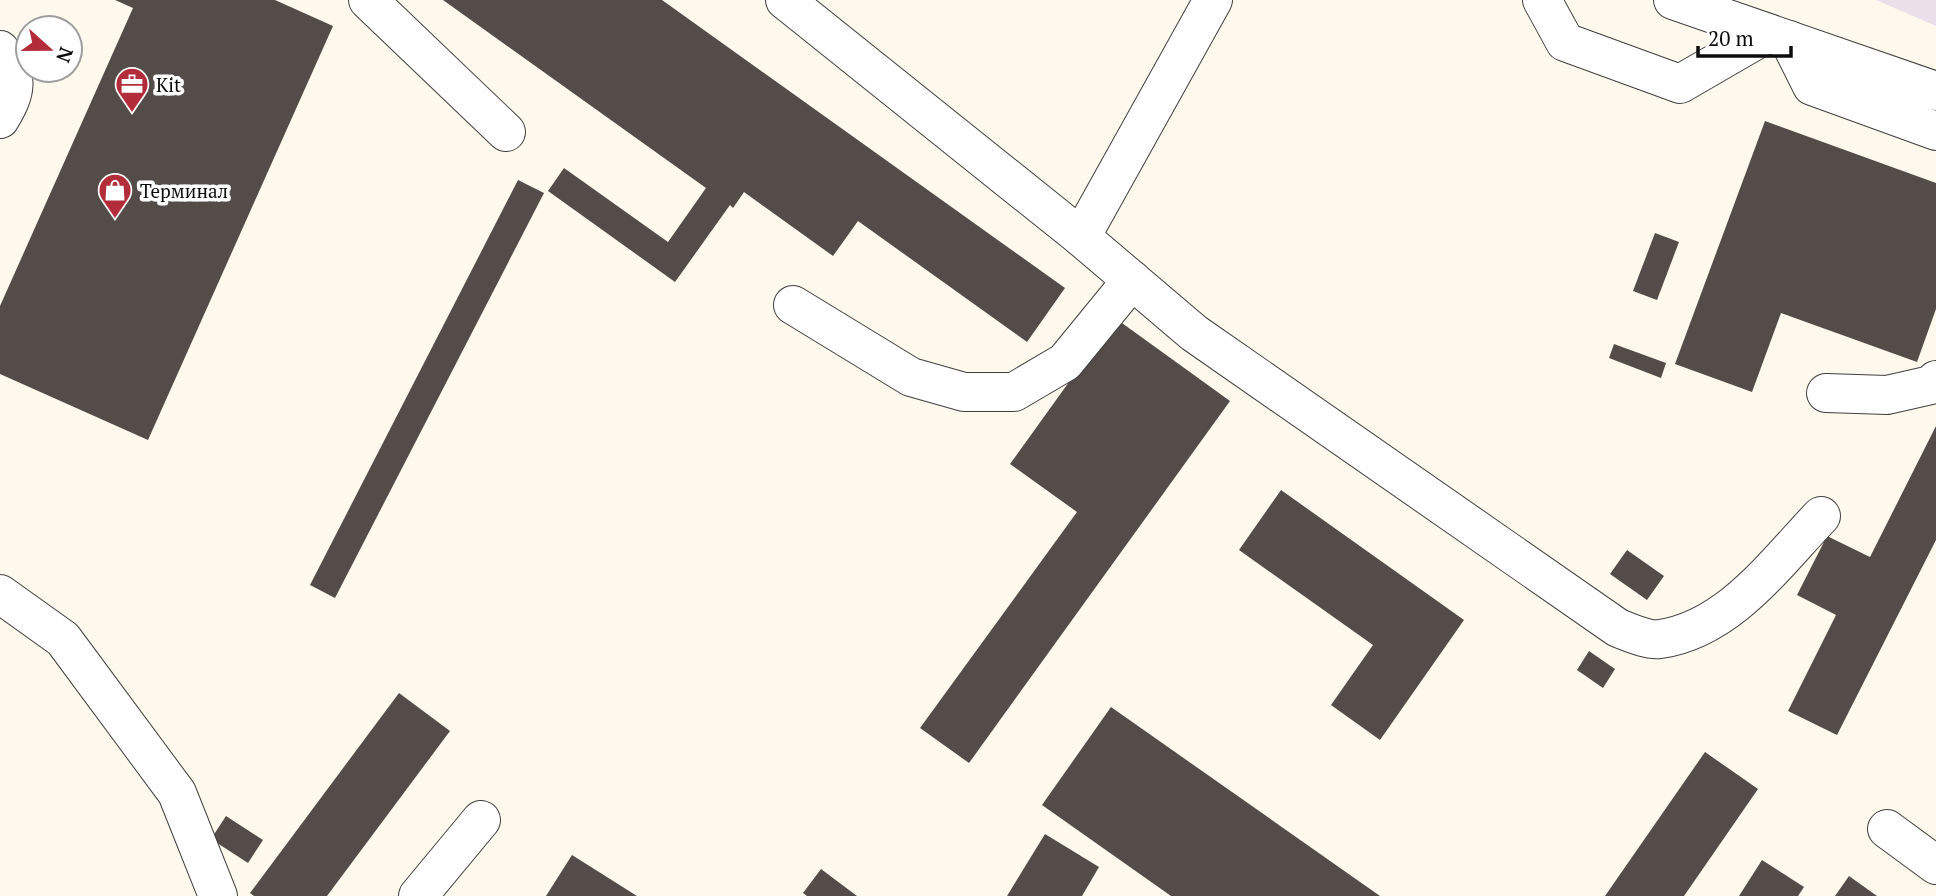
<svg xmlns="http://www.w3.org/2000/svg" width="1936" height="896" viewBox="0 0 1936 896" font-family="'PT Serif',serif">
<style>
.industrial{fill:#e9e0ea}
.building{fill:#544c49}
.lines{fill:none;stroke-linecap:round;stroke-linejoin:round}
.minor-casing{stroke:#3f3f3f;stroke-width:40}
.minor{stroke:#fff;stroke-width:38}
.labels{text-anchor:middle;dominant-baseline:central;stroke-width:7;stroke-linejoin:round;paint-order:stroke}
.poi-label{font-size:19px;fill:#0c0c0c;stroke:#fff;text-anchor:start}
</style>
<rect width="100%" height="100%" fill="#fef9ec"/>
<!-- industrial -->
<polygon class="industrial" points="1876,0 1936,0 1936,26"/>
<!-- building -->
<g class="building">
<polygon points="115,0 275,0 333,26 148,440 0,374 0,306 133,8"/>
<polygon points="443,0 662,0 1065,288 1027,342 858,221 833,256 744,192 733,208 730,205 675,282 548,191 564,168 668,242 706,188"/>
<polygon points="1765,121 1936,183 1936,309 1917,362 1781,313 1752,392 1675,364"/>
<polygon points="518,180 544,193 335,598 310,585"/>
<polygon points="1655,233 1679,242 1657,300 1633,291"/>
<polygon points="1115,318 1230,401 969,763 920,728 1077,512 1010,464"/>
<polygon points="1614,344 1666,363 1661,378 1609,358"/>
<polygon points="1936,426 1936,540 1837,735 1788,711 1836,615 1797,595 1827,536 1870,557"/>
<polygon points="1281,490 1464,620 1380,740 1331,705 1373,645 1239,550"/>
<polygon points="1627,550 1664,576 1647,600 1610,574"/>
<polygon points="1589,651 1615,669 1603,688 1577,670"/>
<polygon points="399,693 450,731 327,896 254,896 250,893"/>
<polygon points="1111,707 1380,896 1171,896 1042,805"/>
<polygon points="1705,752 1758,789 1684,896 1605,896"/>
<polygon points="226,816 263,840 248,863 211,839"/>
<polygon points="1045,834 1099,867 1082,896 1007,896"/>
<polygon points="572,855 637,896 546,896"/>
<polygon points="1762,860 1804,887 1798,896 1739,896"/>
<polygon points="821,869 857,896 807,896 803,893"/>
<polygon points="1849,876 1877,896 1835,896"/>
</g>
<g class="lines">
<defs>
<g id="minor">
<polyline points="368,0 506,132"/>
<polyline points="785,0 1081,237"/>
<path d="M1213 0 1081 237 1194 333 1618 628C1629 632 1648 641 1660 639 1729 629 1775 564 1821 516"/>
<polyline points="1542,0 1565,42 1680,84 1768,33"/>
<polyline points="1673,0 1936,91"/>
<polyline points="1789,40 1812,86 1936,131"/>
<path d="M0 50C19 78 17 91 0 119"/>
<polyline points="793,305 911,377 964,392 1014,392 1065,362 1132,280"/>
<polyline points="1826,393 1887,395 1931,385 1936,380"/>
<polyline points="0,594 63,639 177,793 218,896"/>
<polyline points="1887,829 1936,865"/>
<polyline points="418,896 481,820"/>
</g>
</defs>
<!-- minor casing -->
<use href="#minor" class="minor-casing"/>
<!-- minor -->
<use href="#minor" class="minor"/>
</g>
<!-- icons -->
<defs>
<symbol id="office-pin" viewBox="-11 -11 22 30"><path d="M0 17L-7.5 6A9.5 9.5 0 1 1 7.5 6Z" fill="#b32c3a" stroke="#fff"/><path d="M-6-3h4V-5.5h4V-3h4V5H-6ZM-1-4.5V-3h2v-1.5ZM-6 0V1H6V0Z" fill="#fff"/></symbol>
<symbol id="shop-pin" viewBox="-11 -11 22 30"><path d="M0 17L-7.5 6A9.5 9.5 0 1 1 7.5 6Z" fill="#b32c3a" stroke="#fff"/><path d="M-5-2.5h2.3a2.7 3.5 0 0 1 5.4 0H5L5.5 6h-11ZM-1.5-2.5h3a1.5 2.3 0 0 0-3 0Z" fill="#fff"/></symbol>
</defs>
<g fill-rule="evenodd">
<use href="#office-pin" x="113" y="65" width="38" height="52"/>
<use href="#shop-pin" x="96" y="171" width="38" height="52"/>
</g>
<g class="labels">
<!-- poi labels -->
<g class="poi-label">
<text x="156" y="84">Kit</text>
<text x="140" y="190">Терминал</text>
</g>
</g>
<!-- north arrow -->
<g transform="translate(49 49) rotate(111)"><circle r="33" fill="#ffffff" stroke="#9e9e9e" stroke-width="2"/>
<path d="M0-5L12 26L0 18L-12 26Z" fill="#b32c3a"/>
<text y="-10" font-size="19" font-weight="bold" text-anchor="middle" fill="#0c0c0c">N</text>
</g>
<!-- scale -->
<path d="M1698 46v10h93v-10" fill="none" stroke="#0c0c0c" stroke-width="3.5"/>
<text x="1708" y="46" font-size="21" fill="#0c0c0c" stroke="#ffffff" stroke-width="5" paint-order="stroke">20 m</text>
</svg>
